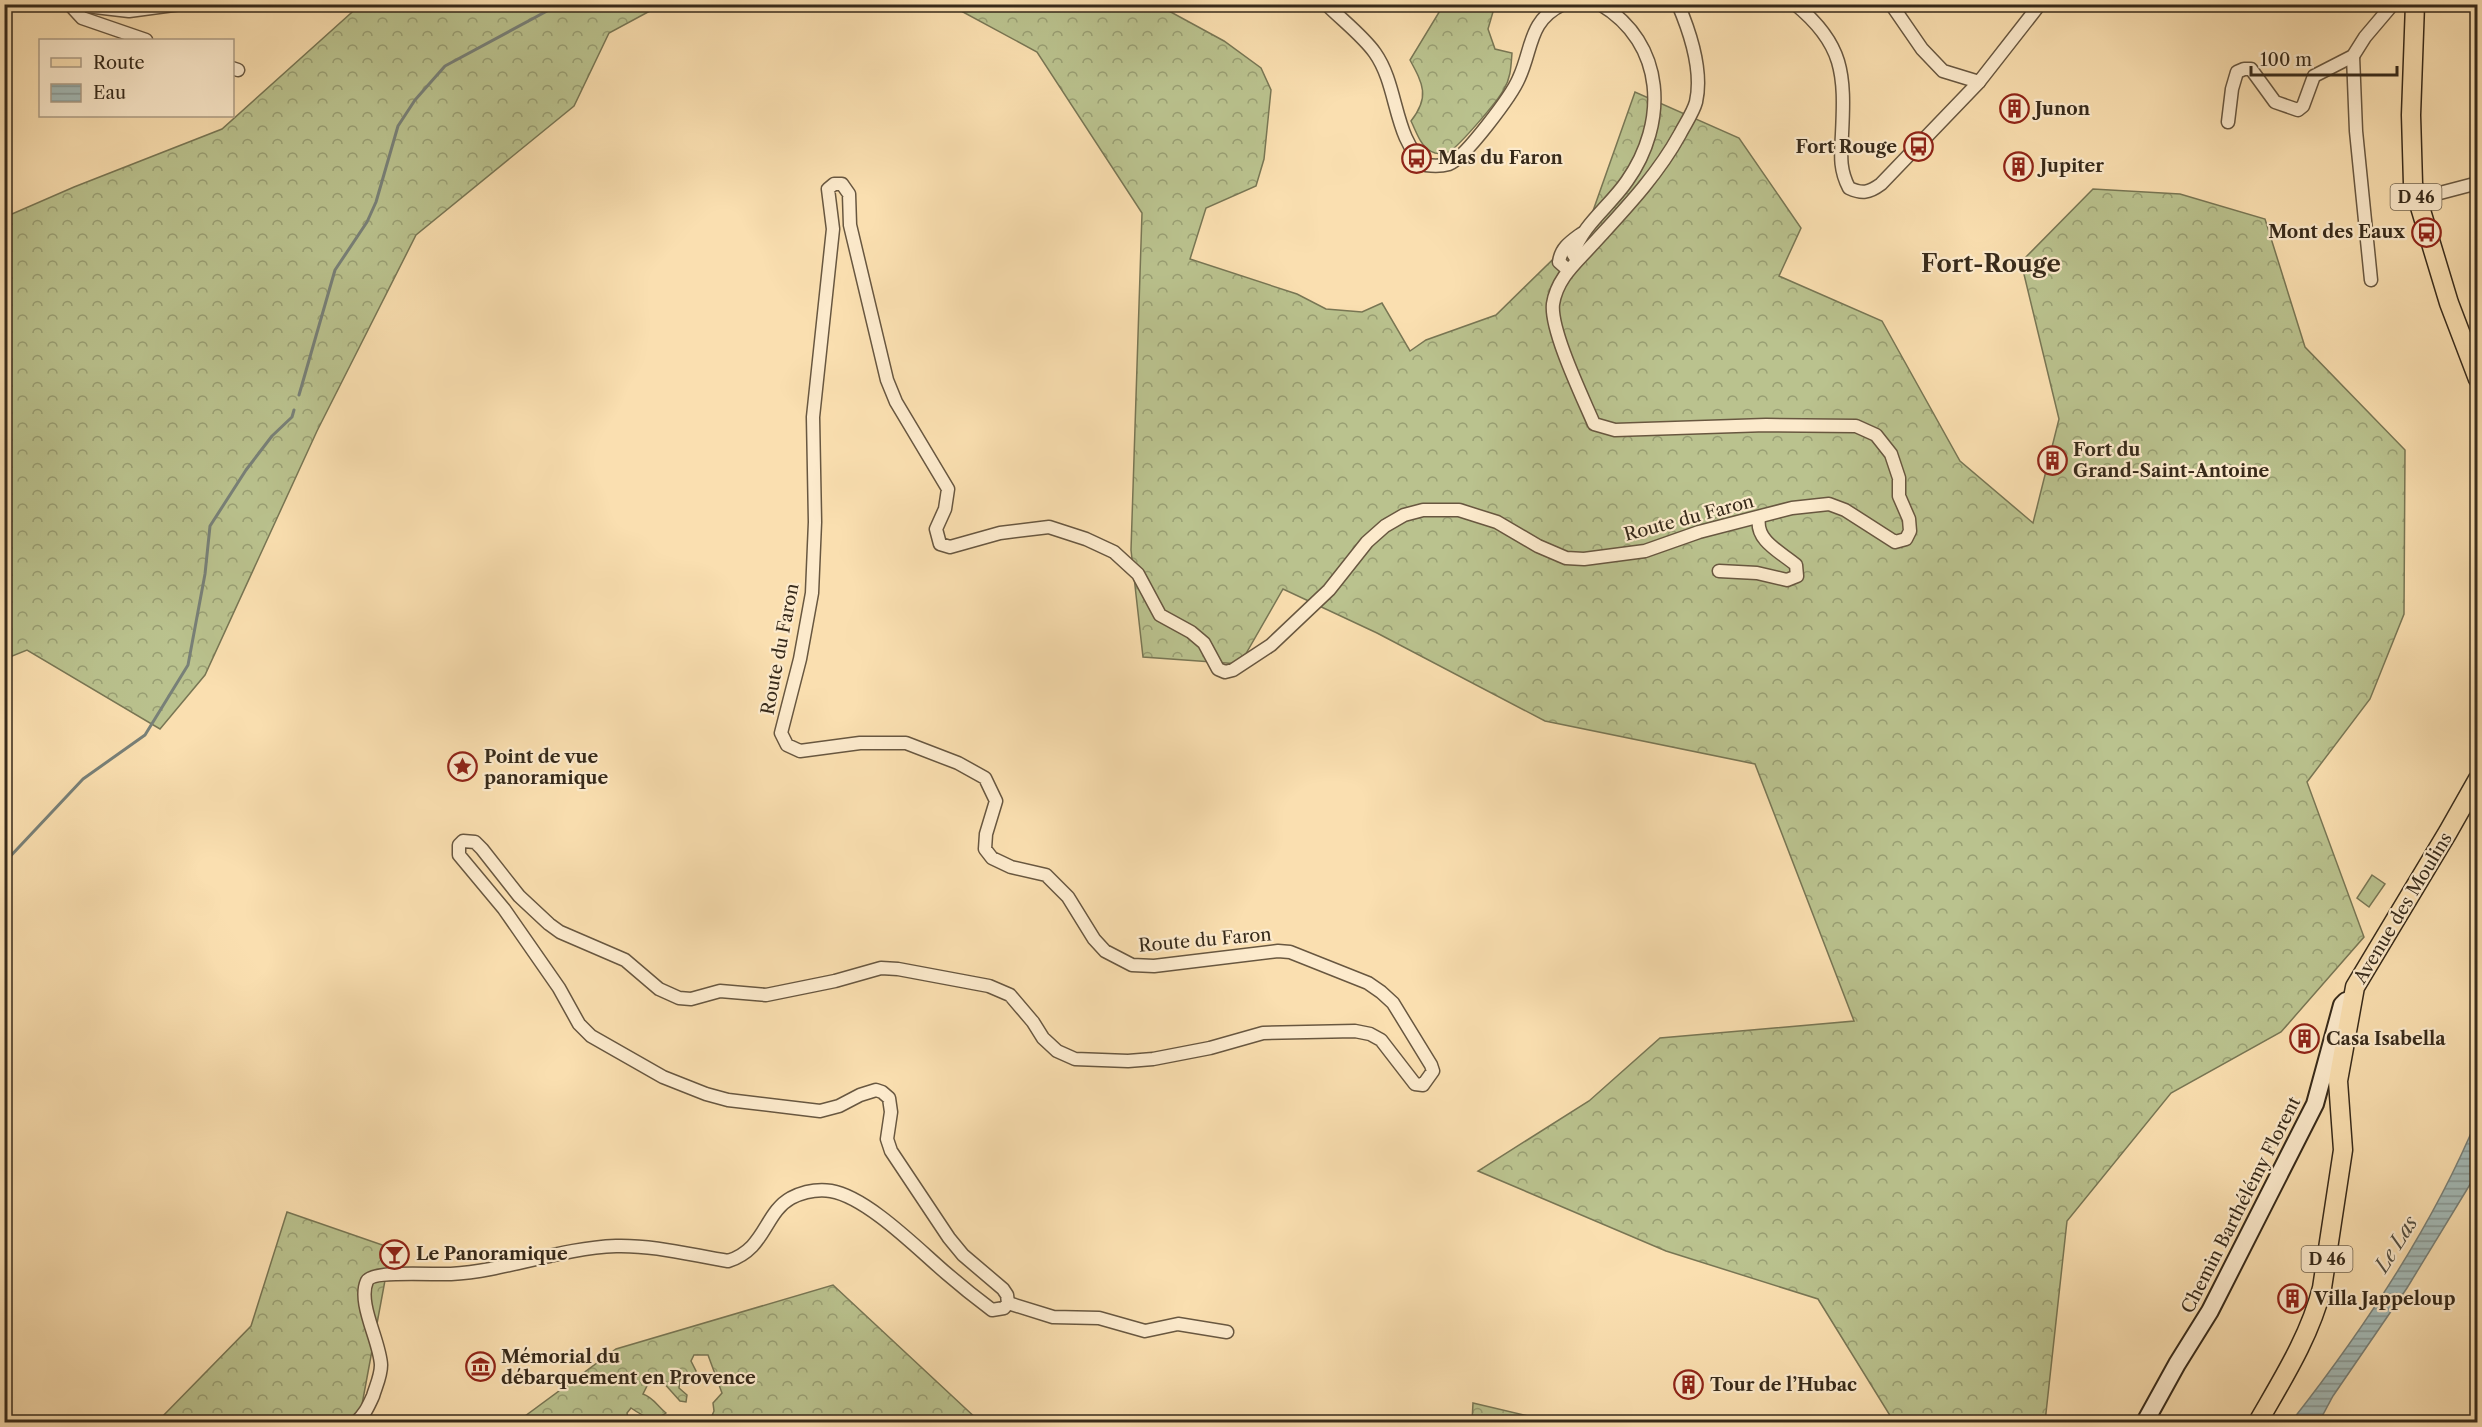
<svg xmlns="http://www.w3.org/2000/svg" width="2482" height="1427" viewBox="0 0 2482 1427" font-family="'Libre Caslon Text',serif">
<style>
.green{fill:#bac28e;stroke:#787654;stroke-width:1.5}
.forest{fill:url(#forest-crowns);stroke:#787654;stroke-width:1.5}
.water{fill:url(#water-rules);stroke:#788078;stroke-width:1.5}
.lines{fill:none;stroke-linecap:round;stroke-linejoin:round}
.stream{stroke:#788078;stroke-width:3}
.street-casing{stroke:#685740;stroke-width:15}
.secondary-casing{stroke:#372a1a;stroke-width:20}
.primary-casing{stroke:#372a1a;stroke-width:21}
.street{stroke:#fceacc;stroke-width:12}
.secondary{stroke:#fceacc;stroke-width:16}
.primary{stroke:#fadfb0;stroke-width:18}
.labels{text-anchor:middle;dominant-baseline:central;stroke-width:4.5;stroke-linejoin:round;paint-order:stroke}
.shield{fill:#fceacc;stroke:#72644f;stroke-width:1.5}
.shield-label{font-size:16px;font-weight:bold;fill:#372a1a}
.poi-label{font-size:18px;font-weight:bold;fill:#372a1a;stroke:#fceacc;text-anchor:start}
.street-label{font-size:18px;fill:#372a1a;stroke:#fceacc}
.water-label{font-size:20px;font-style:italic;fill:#524e41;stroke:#fceacc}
.district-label{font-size:24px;font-weight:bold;fill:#372a1a;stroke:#fceacc}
</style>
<defs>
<pattern id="forest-crowns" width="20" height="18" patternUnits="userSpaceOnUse" patternTransform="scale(1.5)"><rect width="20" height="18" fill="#bac28e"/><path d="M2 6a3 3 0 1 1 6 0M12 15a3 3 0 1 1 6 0" fill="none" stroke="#989e73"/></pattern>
<pattern id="water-rules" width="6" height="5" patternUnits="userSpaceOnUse" patternTransform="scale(1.5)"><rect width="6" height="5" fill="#a3bab7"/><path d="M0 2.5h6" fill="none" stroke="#869794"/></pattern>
</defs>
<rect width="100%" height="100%" fill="#fadfb0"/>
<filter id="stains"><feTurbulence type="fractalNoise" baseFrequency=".00333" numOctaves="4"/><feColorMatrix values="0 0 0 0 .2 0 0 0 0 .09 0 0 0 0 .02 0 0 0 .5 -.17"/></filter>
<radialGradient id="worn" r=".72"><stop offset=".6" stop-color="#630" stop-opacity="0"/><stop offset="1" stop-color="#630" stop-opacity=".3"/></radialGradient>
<!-- green -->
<polygon class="green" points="2372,875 2385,884 2369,907 2357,898"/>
<!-- forest -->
<g class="forest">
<path d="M1444 4 1495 5 1488 29 1495 49 1512 53C1511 65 1511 78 1504 89 1498 101 1460 145 1449 152 1445 154 1439 154 1435 153 1421 149 1417 133 1411 121 1430 97 1423 84 1410 60Z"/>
<polygon points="360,5 661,5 609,33 574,106 416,235 317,431 205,675 160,729 27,650 5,659 5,217 74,187 222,129"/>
<polygon points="950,5 1158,5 1224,41 1261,68 1271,90 1264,159 1256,186 1206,208 1190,259 1297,294 1326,309 1362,312 1382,303 1410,351 1426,340 1496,315 1588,225 1635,92 1739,138 1801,228 1779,276 1882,321 1960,461 2033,523 2059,419 2021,262 2093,189 2180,194 2265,219 2305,347 2405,450 2404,614 2370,699 2307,782 2364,937 2281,1032 2171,1093 2067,1221 2045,1422 1894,1422 1818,1299 1666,1251 1478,1171 1589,1101 1660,1038 1854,1021 1755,764 1545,721 1377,633 1283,589 1240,664 1143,657 1131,550 1142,213 1037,52"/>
<polygon points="287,1212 391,1248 361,1410 356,1422 157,1422 251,1326"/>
<path d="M833 1285 980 1422H714L711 1418 714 1411 713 1403 722 1393 708 1355H694L691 1361 696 1371 695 1378 680 1379 679 1388 687 1395 686 1402 680 1401 662 1381 648 1384 643 1394C654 1398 657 1406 666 1413 653 1422 644 1417 631 1408L627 1413 628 1418 634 1422H517L616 1349Z"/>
<polygon points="1473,1403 1554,1422 1472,1422"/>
</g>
<!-- water -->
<path class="water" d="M2477 1119V1173L2407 1288 2333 1396 2319 1422H2291C2364 1329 2432 1228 2477 1119Z"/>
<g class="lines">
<!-- stream -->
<g class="stream">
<polyline points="299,395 335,270 367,222 376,202 398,126 415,100 445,66 560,4"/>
<polyline points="4,863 83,779 145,735 188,665 205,574 210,526 246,470 272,436 292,417 294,410"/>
</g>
<defs>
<g id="street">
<polyline points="69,4 129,11 181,4"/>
<path d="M1326 4C1342 20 1363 36 1375 53 1399 87 1393 139 1426 165 1433 166 1442 166 1449 164 1465 158 1512 95 1519 78 1533 48 1528 21 1563 4"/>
<path d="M1795 4C1844 44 1845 74 1842 134 1841 154 1839 169 1849 188 1862 194 1869 193 1881 184L1979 82 2040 4"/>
<polyline points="1891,4 1922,49 1943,71 1979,82"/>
<polyline points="70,5 82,18 146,40"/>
<polyline points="2353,56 2356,131 2371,280"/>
<polyline points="232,68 238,70"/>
<polyline points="2228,122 2232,89 2237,72 2244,69 2251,69 2275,102 2298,110 2303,106 2314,76 2353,56 2365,37 2393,4"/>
<polyline points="2417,199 2478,183"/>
<path d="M1577 260 1573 254C1583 224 1610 206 1627 181 1668 123 1666 43 1600 4"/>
<path d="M1568 270 1559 262C1561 248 1570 242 1581 234"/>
<path d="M1719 571 1757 573 1787 580 1797 576 1796 565C1781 552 1755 541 1759 518"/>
<polyline points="1008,1303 1053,1317 1099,1318 1145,1331 1178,1324 1227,1332"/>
<path d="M356 1422C365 1414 368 1407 373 1396 376 1386 381 1376 381 1365 380 1341 357 1303 367 1281 373 1270 436 1275 451 1274 507 1271 559 1248 616 1246 654 1245 691 1255 728 1261 766 1249 764 1213 791 1198 803 1192 817 1189 831 1191 867 1197 918 1249 946 1273 961 1286 976 1298 992 1310L1004 1308 1008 1303 1007 1295 1003 1289 963 1255 949 1238 891 1151 887 1139 891 1112 889 1098 882 1092 876 1090 860 1095 839 1106 820 1111 728 1100 706 1094 663 1077 591 1036 579 1024 559 988 504 909 459 855V845L463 841 475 842 482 849 519 896 549 924 560 932 625 960 659 989 679 998 691 999 720 991 766 995 835 981 881 968 898 969 989 986 1010 995 1033 1022 1043 1038 1057 1051 1075 1059 1128 1061 1153 1059 1210 1048 1263 1033 1355 1031 1370 1034 1381 1040 1415 1084 1423 1085 1433 1071 1431 1065 1393 1003 1381 992 1368 983 1290 952 1278 951 1154 966 1132 965 1105 951 1094 939 1068 897 1046 875 1011 867 992 858 985 849 986 834 996 801 985 778 958 763 906 743H860L800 751 787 745 781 733 800 659 812 593 815 522 813 417 833 229 828 189 834 184H842L849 194 850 225 887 380 896 402 948 489 945 509 936 529 940 544 950 547 1000 533 1049 527 1086 539 1114 552 1138 574 1160 615 1191 632 1204 643 1218 669 1225 672 1233 670 1271 645 1329 590 1367 542 1385 526 1404 515 1423 510H1459L1497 522 1538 546 1566 558 1584 559 1645 551 1699 532 1792 508 1829 504 1845 510 1895 542 1906 539 1910 531 1909 519 1899 496V478L1891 454 1876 435 1856 426 1766 425 1615 430 1594 424C1583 398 1550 330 1553 304 1557 278 1576 263 1592 245 1624 210 1657 176 1680 134 1685 124 1693 113 1696 102 1703 71 1690 32 1678 4"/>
</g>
<polyline id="secondary" points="2145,1422 2177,1364 2210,1311 2315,1104 2342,1005 2346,1001 2352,1000"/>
<g id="primary">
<polyline points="2415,4 2411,115 2413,184 2449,303 2478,379"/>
<path d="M2258 1422C2282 1380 2310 1336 2322 1288L2343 1150 2338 1081 2355 987 2448 832 2478 779"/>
</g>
</defs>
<!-- street casing -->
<use href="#street" class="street-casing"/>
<!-- secondary casing -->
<use href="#secondary" class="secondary-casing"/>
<!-- primary casing -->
<use href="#primary" class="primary-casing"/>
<!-- street -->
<use href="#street" class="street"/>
<!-- secondary -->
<use href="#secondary" class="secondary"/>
<!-- primary -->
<use href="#primary" class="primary"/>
</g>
<!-- icons -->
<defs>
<symbol id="building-ring" viewBox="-11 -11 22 22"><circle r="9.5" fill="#fceacc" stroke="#8f2418" stroke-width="1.5"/><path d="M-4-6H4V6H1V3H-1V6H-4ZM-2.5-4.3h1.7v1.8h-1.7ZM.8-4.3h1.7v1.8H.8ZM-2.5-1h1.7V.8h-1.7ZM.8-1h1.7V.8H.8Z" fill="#8f2418"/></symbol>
<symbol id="bus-ring" viewBox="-11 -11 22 22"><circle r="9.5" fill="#fceacc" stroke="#8f2418" stroke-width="1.5"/><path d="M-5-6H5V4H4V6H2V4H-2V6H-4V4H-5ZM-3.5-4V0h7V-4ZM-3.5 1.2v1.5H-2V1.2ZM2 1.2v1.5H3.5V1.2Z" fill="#8f2418"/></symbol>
<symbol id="sight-ring" viewBox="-11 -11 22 22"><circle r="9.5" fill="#fceacc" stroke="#8f2418" stroke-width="1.5"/><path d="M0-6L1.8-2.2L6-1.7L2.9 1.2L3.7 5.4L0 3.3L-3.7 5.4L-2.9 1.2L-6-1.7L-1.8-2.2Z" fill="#8f2418"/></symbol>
<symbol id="bar-ring" viewBox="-11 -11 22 22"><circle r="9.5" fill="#fceacc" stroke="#8f2418" stroke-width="1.5"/><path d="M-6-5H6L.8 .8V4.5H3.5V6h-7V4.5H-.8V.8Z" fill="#8f2418"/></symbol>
<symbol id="museum-ring" viewBox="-11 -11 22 22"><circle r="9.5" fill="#fceacc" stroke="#8f2418" stroke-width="1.5"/><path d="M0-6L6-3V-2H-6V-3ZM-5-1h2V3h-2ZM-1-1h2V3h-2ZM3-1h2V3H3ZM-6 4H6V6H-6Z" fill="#8f2418"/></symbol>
</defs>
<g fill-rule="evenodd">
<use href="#building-ring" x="1998" y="92" width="33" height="33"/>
<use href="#bus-ring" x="1902" y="130" width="33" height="33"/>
<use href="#bus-ring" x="1400" y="142" width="33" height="33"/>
<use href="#building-ring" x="2002" y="150" width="33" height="33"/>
<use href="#bus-ring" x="2410" y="216" width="33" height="33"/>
<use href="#building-ring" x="2036" y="444" width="33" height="33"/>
<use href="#sight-ring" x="446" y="750" width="33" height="33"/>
<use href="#building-ring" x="2288" y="1022" width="33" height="33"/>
<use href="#bar-ring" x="378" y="1238" width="33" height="33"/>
<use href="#building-ring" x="2276" y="1282" width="33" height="33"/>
<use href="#museum-ring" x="464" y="1350" width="33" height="33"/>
<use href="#building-ring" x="1672" y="1368" width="33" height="33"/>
</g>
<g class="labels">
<!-- shield labels -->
<g class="shield">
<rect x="2390.5" y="184" width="51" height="26" rx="4.5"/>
<rect x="2301.5" y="1246" width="51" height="26" rx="4.5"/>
</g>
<g class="shield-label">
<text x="2416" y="197">D 46</text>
<text x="2327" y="1259">D 46</text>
</g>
<!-- poi labels -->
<g class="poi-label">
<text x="2035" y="109">Junon</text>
<text x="1897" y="147" text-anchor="end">Fort Rouge</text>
<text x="1438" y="158">Mas du Faron</text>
<text x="2040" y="166">Jupiter</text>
<text x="2405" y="232" text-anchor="end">Mont des Eaux</text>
<text x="2073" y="450">Fort du<tspan x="2073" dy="21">Grand-Saint-Antoine</tspan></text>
<text x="484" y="757">Point de vue<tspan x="484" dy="21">panoramique</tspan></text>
<text x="2326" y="1039">Casa Isabella</text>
<text x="416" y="1254">Le Panoramique</text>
<text x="2314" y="1299">Villa Jappeloup</text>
<text x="501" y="1357">Mémorial du<tspan x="501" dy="21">débarquement en Provence</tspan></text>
<text x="1710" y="1385">Tour de l’Hubac</text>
</g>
<!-- street labels -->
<g class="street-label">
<text transform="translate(1689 518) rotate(-15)">Route du Faron</text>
<text transform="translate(780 649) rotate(-79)">Route du Faron</text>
<text transform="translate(2403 908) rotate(-59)">Avenue des Moulins</text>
<text transform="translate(1205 940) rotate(-5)">Route du Faron</text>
<text transform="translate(2241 1205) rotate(-63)">Chemin Barthélémy Florent</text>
</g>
<!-- water labels -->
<g class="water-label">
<text transform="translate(2396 1244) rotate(-58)">Le Las</text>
</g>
<!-- district labels -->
<g class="district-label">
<text x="1991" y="263">Fort-Rouge</text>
</g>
</g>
<!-- margin -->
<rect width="2482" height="1427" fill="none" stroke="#fadfb0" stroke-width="24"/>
<rect x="6" y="6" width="2470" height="1415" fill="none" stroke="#372a1a" stroke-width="3"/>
<rect x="12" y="12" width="2458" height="1403" fill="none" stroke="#372a1a" stroke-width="1.5"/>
<!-- legend -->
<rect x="39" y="39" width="195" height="78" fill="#fceacc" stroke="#ad9d85" stroke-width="1.5"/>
<rect x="51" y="58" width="30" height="9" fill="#fadfb0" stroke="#ad9d85" stroke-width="1.5"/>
<text x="93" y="69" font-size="18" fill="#372a1a">Route</text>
<rect x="51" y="84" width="30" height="18" fill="url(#water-rules)" stroke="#ad9d85" stroke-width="1.5"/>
<text x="93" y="99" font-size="18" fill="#372a1a">Eau</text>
<!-- scale -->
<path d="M2251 66v9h146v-9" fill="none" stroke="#372a1a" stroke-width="3"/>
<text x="2260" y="66" font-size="18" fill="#372a1a" stroke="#fceacc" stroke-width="4.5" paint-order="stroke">100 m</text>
<rect width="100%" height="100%" filter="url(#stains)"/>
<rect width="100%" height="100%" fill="url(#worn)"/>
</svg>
